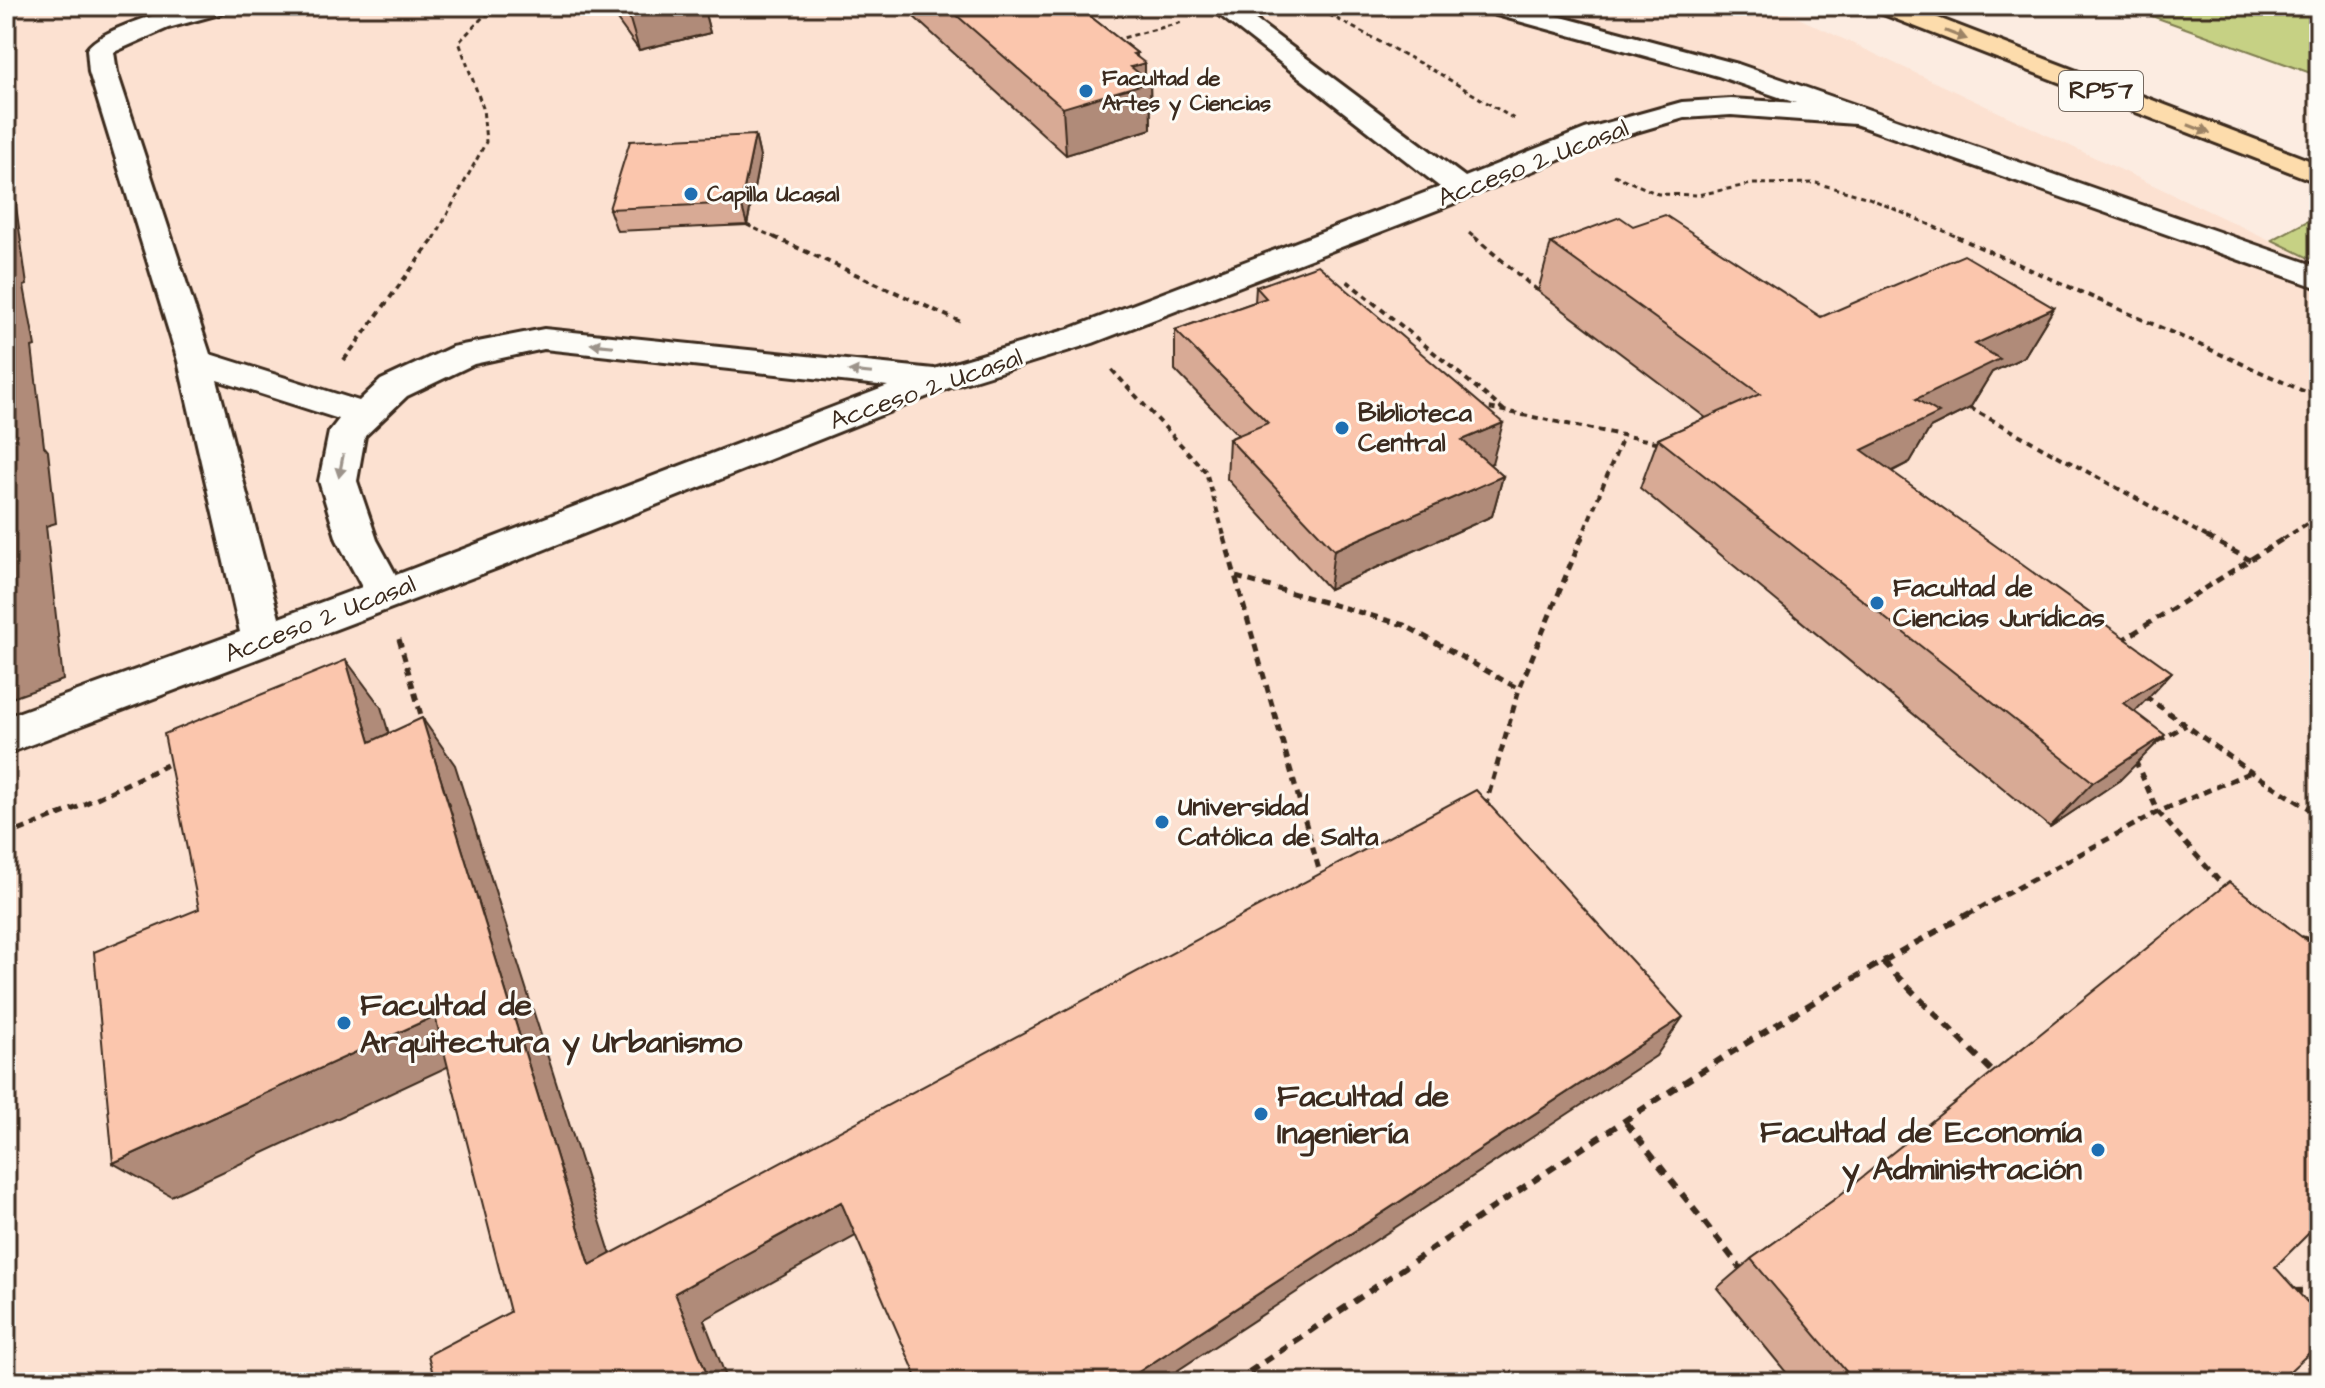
<svg xmlns="http://www.w3.org/2000/svg" width="2325" height="1388" viewBox="0 0 2325 1388" font-family="'Architects Daughter',sans-serif">
<style>
.built{fill:#fce1d1}
.green{fill:#c6d184;stroke:#807e51;stroke-width:2}
.lines{fill:none;stroke-linecap:round;stroke-linejoin:round}
.minor-casing{stroke:#3b2a1e;stroke-width:6}
.highway-casing{stroke:#3b2a1e;stroke-width:6}
.path-far3{stroke:#3b2a1e;stroke-width:3;stroke-dasharray:5 4;stroke-linecap:butt}
.path-far2{stroke:#3b2a1e;stroke-width:4;stroke-dasharray:6 5;stroke-linecap:butt}
.path-far1{stroke:#3b2a1e;stroke-width:5;stroke-dasharray:8 6;stroke-linecap:butt}
.path{stroke:#3b2a1e;stroke-width:6;stroke-dasharray:10 8;stroke-linecap:butt}
.minor{fill:#fdfcf7;fill-rule:evenodd}
.highway{fill:#fddcac;fill-rule:evenodd}
.wall{fill:#d8aa95;stroke:#3b2a1e;stroke-width:2}
.shaded-wall{fill:#b08b79;stroke:#3b2a1e;stroke-width:2}
.building{fill:#fbc6ad;stroke:#3b2a1e;stroke-width:2}
.oneway{fill:#9c8365}
.oneway2{fill:#9c938a}
.poi-dot{fill:#1f6fb2;stroke:#fdfcf7;stroke-width:3}
.labels{text-anchor:middle;dominant-baseline:central;stroke-width:6;stroke-linejoin:round;paint-order:stroke}
.far-poi-label{font-size:22px;font-weight:bold;fill:#3b2a1e;stroke:#fdfcf7;text-anchor:start}
.shield{fill:#fdfcf7;stroke:#75695f;stroke-width:2}
.shield-label{font-size:24px;font-weight:bold;fill:#3b2a1e}
.street-label{font-size:26px;fill:#3b2a1e;stroke:#fdfcf7}
.poi-label{font-size:26px;font-weight:bold;fill:#3b2a1e;stroke:#fdfcf7;text-anchor:start}
.near-poi-label{font-size:32px;font-weight:bold;fill:#3b2a1e;stroke:#fdfcf7;text-anchor:start}
</style>
<rect width="100%" height="100%" fill="#fcece1"/>
<filter id="ink" filterUnits="userSpaceOnUse"><feTurbulence type="fractalNoise" baseFrequency=".0125" numOctaves="2"/><feDisplacementMap in="SourceGraphic" scale="16" xChannelSelector="R" yChannelSelector="G"/><feConvolveMatrix kernelMatrix="1 2 1 2 8 2 1 2 1" color-interpolation-filters="sRGB"/></filter>
<g filter="url(#ink)">
<!-- built -->
<polygon class="built" points="6,6 1773,6 2319,263 2319,1382 6,1382"/>
<!-- green -->
<g class="green">
<polygon points="2124,6 2319,6 2319,76"/>
<polygon points="2319,215 2319,263 2272,240"/>
</g>
<g class="lines">
<defs>
<path id="minor" d="M190 6H234L230 11 168 28 114 52 117 72 210 354 359 401 381 380 452 347 544 329 934 369 1069 329 1440 187 1208 6H1237L1465 177 1585 129 1682 102 1731 99 1796 103 1718 76 1482 11 1478 6H1520L1738 64 2319 267V288L1855 124 1731 115 1684 118 1605 141 1442 208 1093 343 951 387 508 564 6 754V717L240 632 178 361 89 72 87 49C102 28 164 12 190 6ZM544 349 888 386 396 575 377 540 357 481 365 436 407 396 474 364ZM217 380 339 419 329 432 319 481 337 540 362 587 279 618Z"/>
<polygon id="highway" points="1871,6 1907,6 2319,164 2319,183 1875,11"/>
</defs>
<!-- minor casing -->
<use href="#minor" class="minor-casing"/>
<!-- highway casing -->
<use href="#highway" class="highway-casing"/>
<!-- path-far3 -->
<g class="path-far3">
<polyline points="1313,6 1440,74 1514,119"/>
<polyline points="1115,40 1183,22"/>
<polyline points="1614,175 1658,194 1698,195 1752,184 1816,183 1869,198 1962,239"/>
<polyline points="747,225 778,239"/>
<polyline points="1469,233 1476,239"/>
<polyline points="434,239 486,142 483,108 459,42 484,16 509,6"/>
</g>
<!-- path-far2 -->
<g class="path-far2">
<polyline points="774,237 963,323"/>
<polyline points="1474,237 1538,291"/>
<polyline points="1957,237 2319,398"/>
<polyline points="1347,281 1506,412"/>
<polyline points="344,360 435,237"/>
<polyline points="1112,370 1206,472 1225,539"/>
<polyline points="1479,406 1661,443"/>
<polyline points="1970,408 2211,539"/>
<polyline points="1581,539 1623,437"/>
<polyline points="2283,539 2319,516"/>
</g>
<!-- path-far1 -->
<g class="path-far1">
<polyline points="1224,537 1322,880"/>
<polyline points="2207,537 2250,560"/>
<polyline points="1236,577 1404,625 1519,689"/>
<polyline points="399,639 423,722"/>
<polyline points="2121,641 2286,537"/>
<polyline points="2145,696 2251,772 2319,815"/>
<polyline points="2158,741 2186,725"/>
<polyline points="2135,760 2158,812 2228,891"/>
<polyline points="1485,807 1519,689 1582,537"/>
<polyline points="6,836 78,807 173,762"/>
<polyline points="1967,915 2158,812 2251,772"/>
</g>
<!-- path -->
<g class="path">
<polyline points="2301,938 2319,943"/>
<polyline points="1882,961 1995,1074"/>
<polyline points="1626,1123 1742,1270"/>
<polyline points="2292,1291 2319,1290"/>
<path d="M1234 1382C1476 1221 1714 1051 1970 913"/>
</g>
<!-- minor -->
<use href="#minor" class="minor"/>
<!-- highway -->
<use href="#highway" class="highway"/>
</g>
<!-- wall -->
<g class="wall">
<polygon points="607,6 703,6 710,33 639,50"/>
<polygon points="902,6 1077,6 1137,53 1137,56 1145,78 1150,82 1151,129 1066,155"/>
<polygon points="755,135 760,157 747,225 617,231 609,209"/>
<polygon points="1633,226 1821,317 2054,308 2024,357 1992,372 1970,408 1930,428 1910,462 1891,472 2135,712 2120,780 2050,827 1640,488 1658,439 1706,418 1538,291 1551,243"/>
<polygon points="1256,287 1492,463 1489,464 1503,476 1492,516 1329,589 1227,479 1229,439 1238,435 1175,370 1175,330 1255,302"/>
<polygon points="1835,1199 2275,1267 2278,1382 1794,1382 1717,1288 1751,1259"/>
</g>
<!-- shaded-wall -->
<g class="shaded-wall">
<polygon points="626,6 703,6 710,33 639,50"/>
<polygon points="1137,53 1137,65 1145,63 1145,84 1150,82 1151,129 1066,155 1063,108 1131,67 1133,54"/>
<polygon points="755,135 760,157 747,225 741,203"/>
<polygon points="6,157 10,163 27,285 24,286 35,346 32,347 44,446 48,451 56,523 46,526 63,680 6,700"/>
<polygon points="2054,308 2024,357 1992,372 1970,408 1930,428 1910,462 1835,499 1862,450 1975,344"/>
<polygon points="1503,423 1492,463 1453,480 1462,440"/>
<polygon points="1503,476 1492,516 1329,589 1334,550"/>
<polygon points="346,660 381,707 405,788 370,742"/>
<polygon points="2172,672 2129,718 2123,703"/>
<polygon points="422,718 455,765 623,1293 590,1265"/>
<polygon points="2165,735 2120,780 2050,827 2093,782"/>
<polygon points="435,1016 473,1055 171,1196 113,1163"/>
<polygon points="1683,1017 1656,1056 1160,1382 1123,1382"/>
<polygon points="841,1202 859,1234 704,1320 728,1382 710,1382 675,1293"/>
</g>
<!-- building -->
<g class="building">
<polygon points="946,6 1077,6 1137,53 1133,54 1145,63 1131,67 1150,82 1063,108"/>
<polygon points="755,135 741,203 609,209 630,141"/>
<polygon points="1665,215 1821,317 1964,255 2054,308 1975,344 2000,359 1916,399 1939,413 1862,450 2172,672 2123,703 2165,735 2093,782 1658,439 1760,394 1551,243 1620,217 1633,226"/>
<polygon points="1318,265 1503,423 1462,440 1503,476 1334,550 1229,439 1268,423 1175,330 1266,298 1256,287"/>
<polygon points="6,402 13,474 6,476"/>
<polygon points="6,527 15,633 6,636"/>
<polygon points="346,660 370,742 422,718 590,1265 1476,790 1683,1017 1123,1382 919,1382 841,1202 675,1293 710,1382 435,1382 428,1355 510,1312 435,1016 113,1163 94,952 199,909 164,734"/>
<polygon points="2229,882 2319,950 2319,1223 2275,1267 2319,1315 2319,1344 2278,1382 1855,1382 1751,1259 1835,1199"/>
</g>
<!-- one-way arrows -->
<defs><path id="oneway-solid" d="M-6-.8H1V-3.2L6.5 0L1 3.2V.8H-6Z" transform="scale(2)"/></defs>
<g class="oneway">
<use href="#oneway-solid" transform="translate(1956 35) rotate(21)"/>
<use href="#oneway-solid" transform="translate(2199 129) rotate(21)"/>
</g>
<g class="oneway2">
<use href="#oneway-solid" transform="translate(602 345) rotate(-174)"/>
<use href="#oneway-solid" transform="translate(860 372) rotate(-174)"/>
<use href="#oneway-solid" transform="translate(341 466) rotate(101)"/>
</g>
</g>
<!-- markers -->
<g class="poi-dot">
<circle cx="1086" cy="91" r="8"/>
<circle cx="691" cy="194" r="8"/>
<circle cx="1342" cy="428" r="8"/>
<circle cx="1877" cy="603" r="8"/>
<circle cx="1162" cy="822" r="8"/>
<circle cx="344" cy="1023" r="8"/>
<circle cx="1261" cy="1114" r="8"/>
<circle cx="2098" cy="1150" r="8"/>
</g>
<g class="labels">
<!-- far-poi labels -->
<g class="far-poi-label">
<text x="1102" y="78">Facultad de<tspan x="1102" dy="25">Artes y Ciencias</tspan></text>
<text x="707" y="194">Capilla Ucasal</text>
</g>
<!-- shield labels -->
<rect class="shield" x="2059" y="71" width="84" height="40" rx="6"/>
<g class="shield-label">
<text x="2101" y="91">RP57</text>
</g>
<!-- street labels -->
<g class="street-label">
<text transform="translate(1533 163) rotate(-21)">Acceso 2 Ucasal</text>
<text transform="translate(926 389) rotate(-19)">Acceso 2 Ucasal</text>
<text transform="translate(320 619) rotate(-21)">Acceso 2 Ucasal</text>
</g>
<!-- poi labels -->
<g class="poi-label">
<text x="1358" y="413">Biblioteca<tspan x="1358" dy="30">Central</tspan></text>
<text x="1893" y="588">Facultad de<tspan x="1893" dy="30">Ciencias Jurídicas</tspan></text>
<text x="1178" y="807">Universidad<tspan x="1178" dy="30">Católica de Salta</tspan></text>
</g>
<!-- near-poi labels -->
<g class="near-poi-label">
<text x="360" y="1005">Facultad de<tspan x="360" dy="37">Arquitectura y Urbanismo</tspan></text>
<text x="1277" y="1096">Facultad de<tspan x="1277" dy="37">Ingeniería</tspan></text>
<text x="2082" y="1132" text-anchor="end">Facultad de Economía<tspan x="2082" dy="37">y Administración</tspan></text>
</g>
</g>
<!-- margin -->
<rect width="2325" height="1388" fill="none" stroke="#fdfcf7" stroke-width="32"/>
<rect x="16" y="16" width="2293" height="1356" fill="none" stroke="#3b2a1e" stroke-width="3" filter="url(#ink)"/>
</svg>
